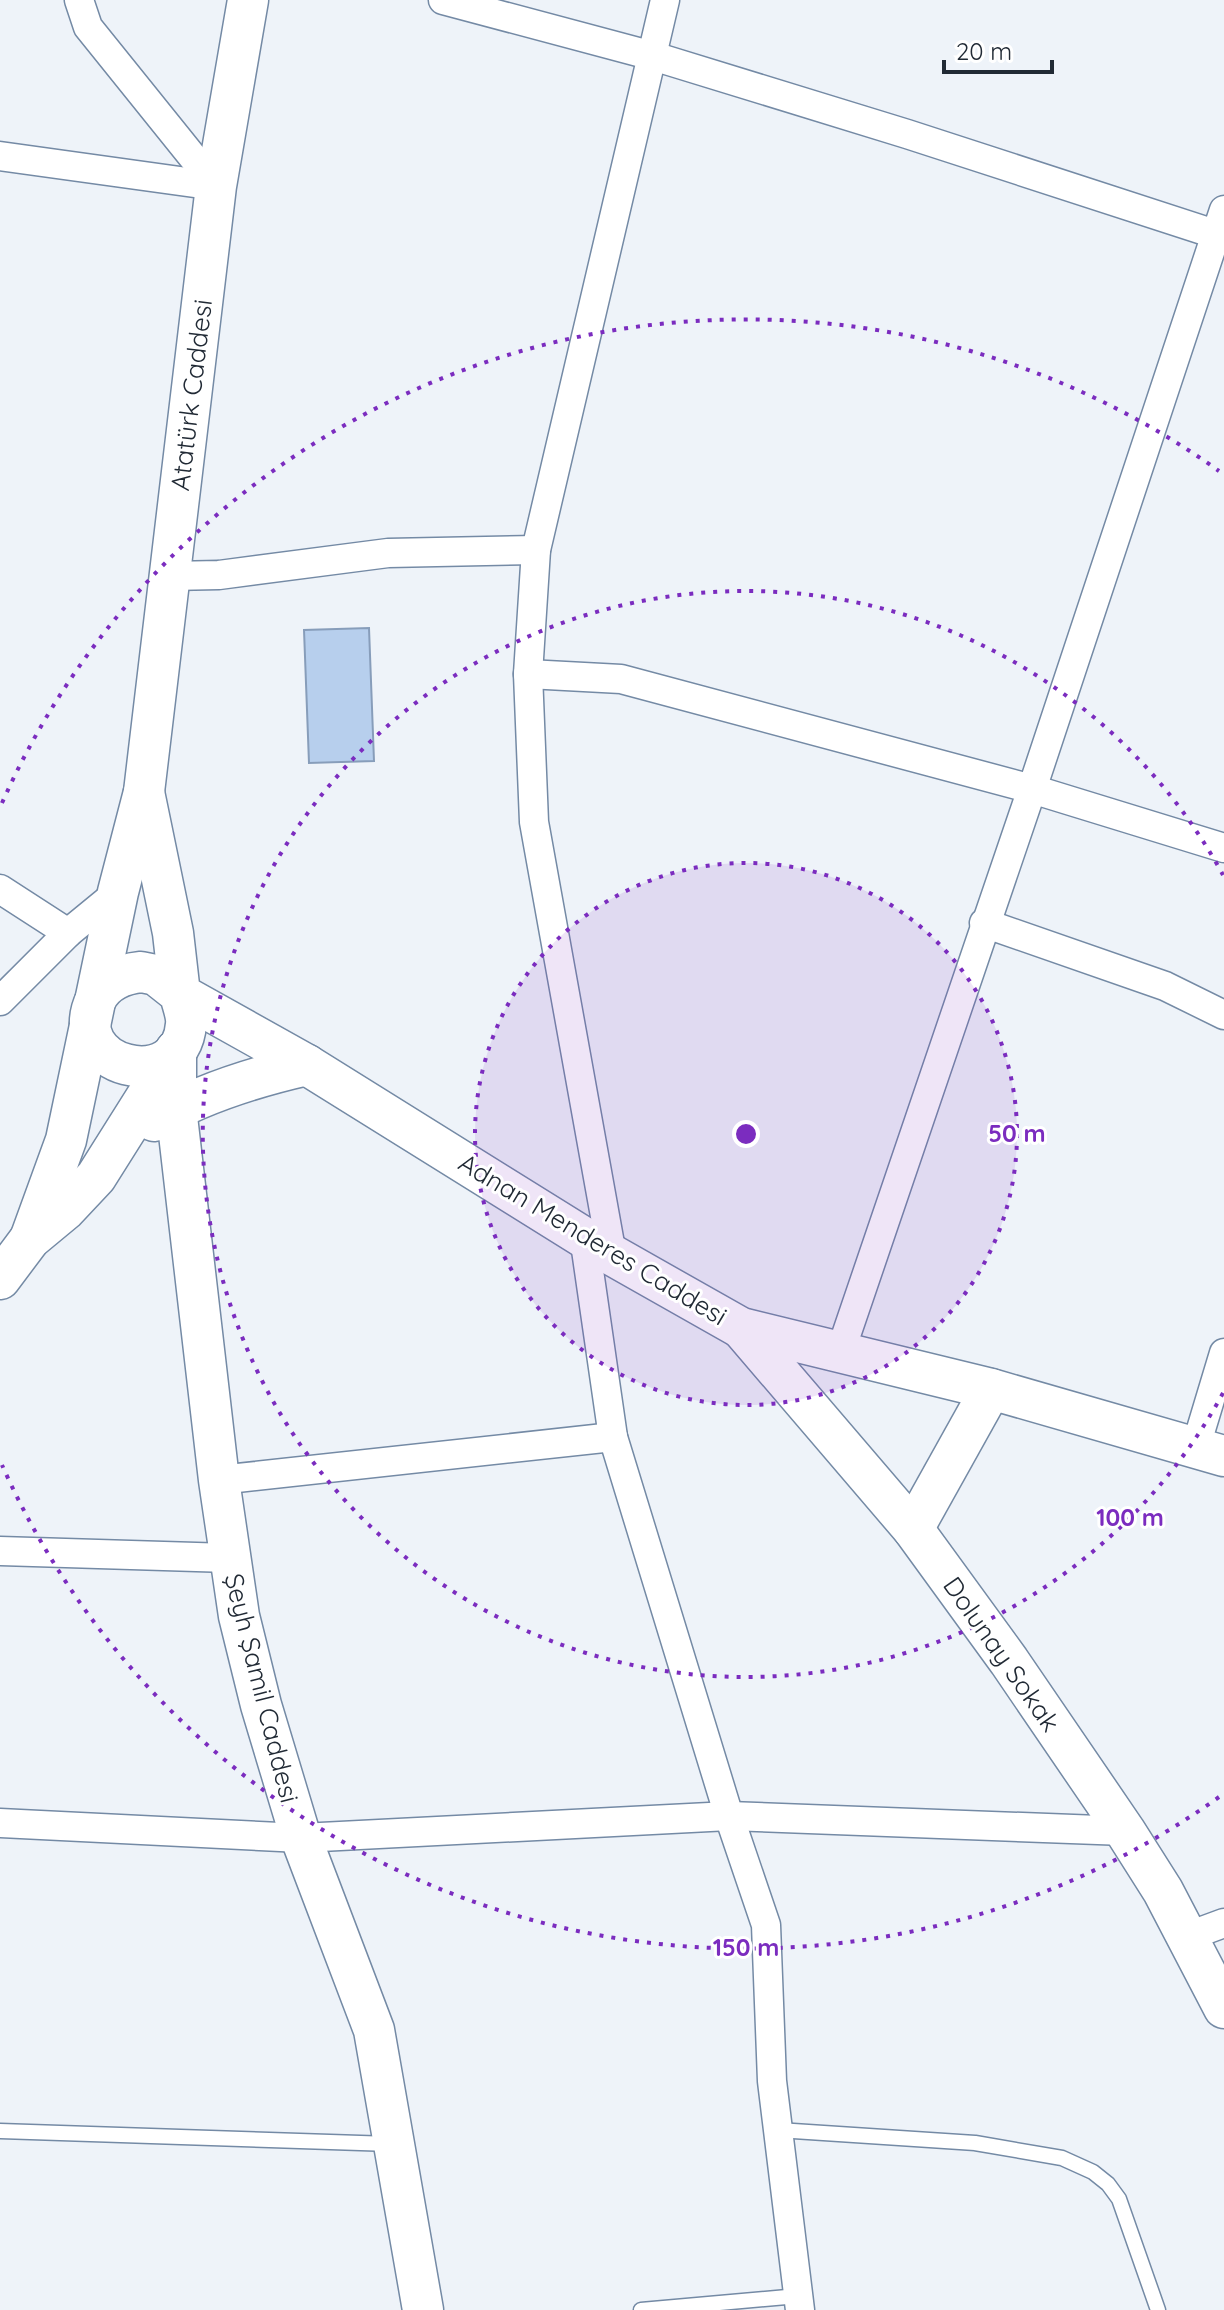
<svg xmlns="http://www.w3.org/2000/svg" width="1224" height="2310" viewBox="0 0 1224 2310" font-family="Quicksand,sans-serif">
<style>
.building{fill:#b7cfed;stroke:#879dba;stroke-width:2}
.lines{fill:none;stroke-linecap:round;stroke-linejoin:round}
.lane-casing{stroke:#748aa5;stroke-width:17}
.street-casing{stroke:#748aa5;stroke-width:31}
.secondary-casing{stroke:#748aa5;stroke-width:43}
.lane{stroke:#fff;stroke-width:14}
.street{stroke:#fff;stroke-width:28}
.secondary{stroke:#fff;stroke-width:40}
.ring{fill:none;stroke:#7b2cbf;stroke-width:4;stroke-dasharray:4 8}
.labels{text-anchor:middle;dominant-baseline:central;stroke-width:6;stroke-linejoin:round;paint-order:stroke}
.street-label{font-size:26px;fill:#212a35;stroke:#fff}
.centre{fill:#7b2cbf;stroke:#fff;stroke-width:4}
.ring-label{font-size:24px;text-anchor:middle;font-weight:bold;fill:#7b2cbf;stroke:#fff;stroke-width:6;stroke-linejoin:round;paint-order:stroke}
</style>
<rect width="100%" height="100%" fill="#eef3f9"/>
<!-- building -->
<polygon class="building" points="369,628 374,761 309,763 304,630"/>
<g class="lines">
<defs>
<g id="lane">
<polyline points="778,2130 975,2143 1062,2158 1093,2172 1108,2184 1119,2199 1158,2310"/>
<polyline points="0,2131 391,2144"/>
<polyline points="641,2310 798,2296"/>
</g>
<g id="street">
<polyline points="79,0 88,27 216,186"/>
<polyline points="443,0 653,56 907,134 1224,237"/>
<polyline points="0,156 216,186"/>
<polyline points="170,576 219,575 388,553 536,550"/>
<polyline points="528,674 621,679 1032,789 1224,848"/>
<polyline points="0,889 68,933"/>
<polyline points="984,923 1165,986 1224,1015"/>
<polyline points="0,1001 68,933 118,892"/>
<polyline points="584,1236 613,1437 729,1816 766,1925 772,2081 800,2310"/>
<polyline points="612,1255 534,822 528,674 536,550 665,0"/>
<polyline points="841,1350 1032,789 1224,210"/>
<polyline points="1196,1446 1224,1353"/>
<polyline points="219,1480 613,1437"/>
<polyline points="0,1551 229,1558"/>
<polyline points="0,1823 301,1838 729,1816 1125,1831"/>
<polyline points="1186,1937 1224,1923"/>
</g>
<g id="secondary">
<polyline points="144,792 173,933 180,994 307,1065 612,1255 741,1328 991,1389 1224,1456"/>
<path d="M141 972 156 975 180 994C182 1004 187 1015 186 1024 181 1097 62 1067 96 999 105 981 122 974 141 972Z"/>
<polyline points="176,1050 176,1108 219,1480 239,1616 261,1705 301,1838 374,2030 423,2310"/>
<path d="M154 1121C200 1094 254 1077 307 1065"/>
<polyline points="30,1239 66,1140 118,892 144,792 216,186 248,0"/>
<polyline points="0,1279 30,1239 65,1210 96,1177 176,1050"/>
<polyline points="741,1328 913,1529 1009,1661 1125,1831 1163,1891 1224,2008"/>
<polyline points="913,1529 991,1389"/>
</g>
</defs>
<!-- lane casing -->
<use href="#lane" class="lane-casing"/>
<!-- street casing -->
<use href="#street" class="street-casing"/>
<!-- secondary casing -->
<use href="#secondary" class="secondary-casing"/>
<!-- lane -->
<use href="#lane" class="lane"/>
<!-- street -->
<use href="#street" class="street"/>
<!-- secondary -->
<use href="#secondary" class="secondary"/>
</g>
<!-- distance rings -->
<circle cx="746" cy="1134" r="271" fill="#7b2cbf" fill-opacity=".12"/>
<g class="ring">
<circle cx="746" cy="1134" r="271"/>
<path d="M1223 1393A543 543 0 1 1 1223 875"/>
<path d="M1219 1797A814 814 0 0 1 2 1465M2 803A814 814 0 0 1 1219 471"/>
</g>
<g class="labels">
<!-- street labels -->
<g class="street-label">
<text transform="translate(191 395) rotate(-83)">Atatürk Caddesi</text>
<text transform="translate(593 1239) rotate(31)">Adnan Menderes Caddesi</text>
<text transform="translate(1002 1654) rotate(55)">Dolunay Sokak</text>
<text transform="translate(262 1688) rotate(76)">Şeyh Şamil Caddesi</text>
</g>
</g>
<circle cx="746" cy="1134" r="12" class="centre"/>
<g class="ring-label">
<text x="1017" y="1142">50 m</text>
<text x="1130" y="1526">100 m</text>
<text x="746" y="1956">150 m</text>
</g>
<!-- scale -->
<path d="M944 60v12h108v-12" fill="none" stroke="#212a35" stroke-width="4"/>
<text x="956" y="60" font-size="24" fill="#212a35" stroke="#ffffff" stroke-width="6" paint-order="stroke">20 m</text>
</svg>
